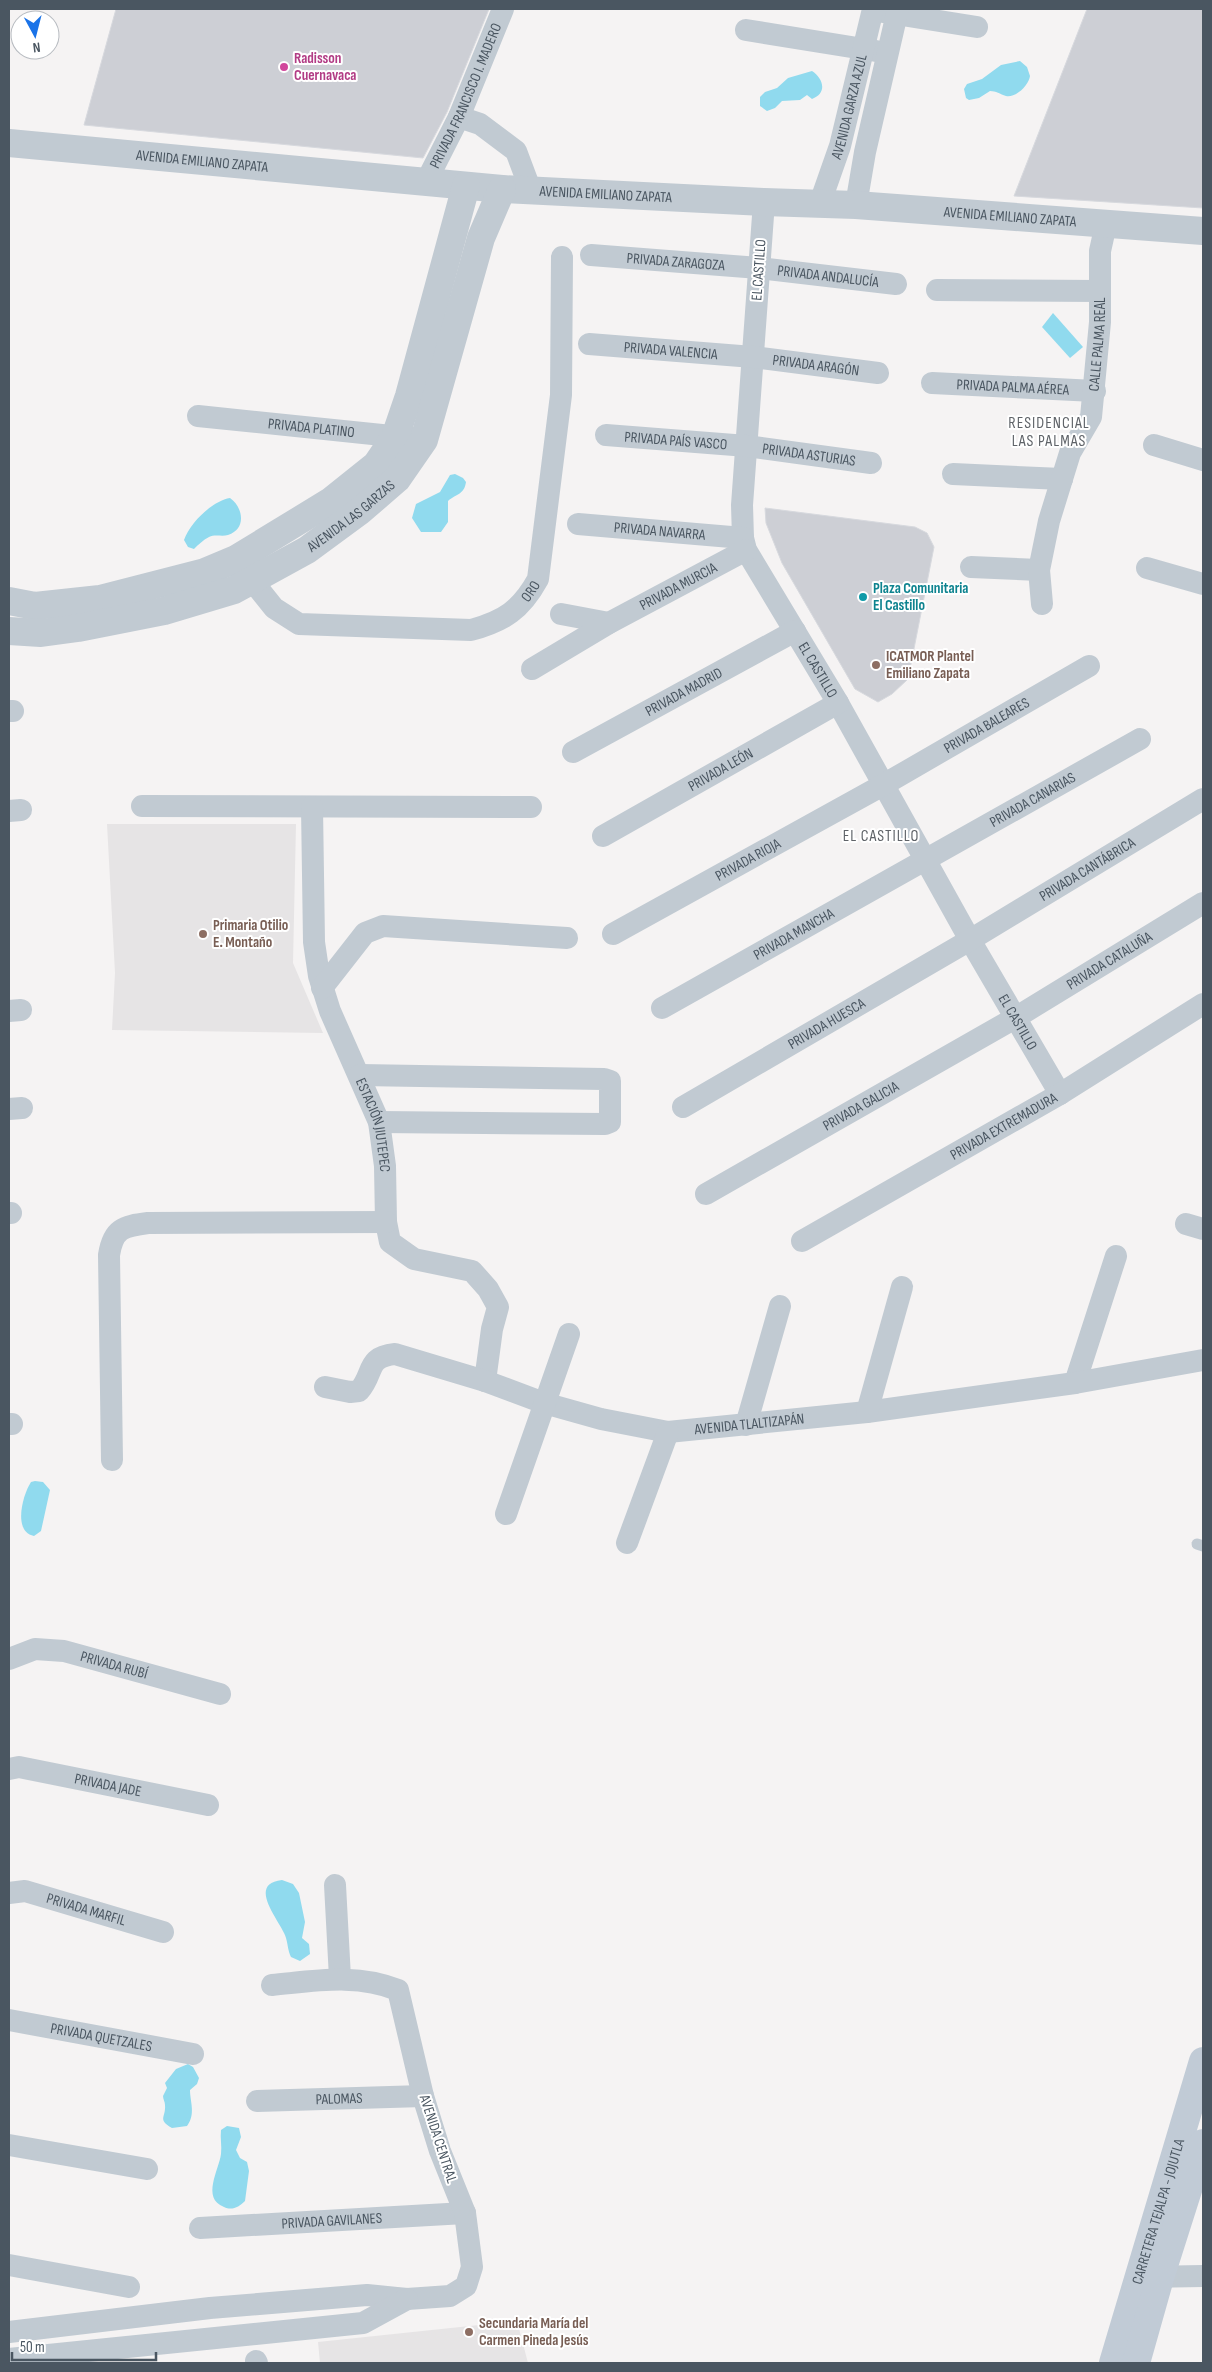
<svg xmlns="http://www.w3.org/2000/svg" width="1212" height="2372" viewBox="0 0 1212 2372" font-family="'Sofia Sans Condensed',sans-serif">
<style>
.education{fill:#e6e4e5}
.water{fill:#90daee}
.building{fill:#cdcfd5;stroke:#d7d9de}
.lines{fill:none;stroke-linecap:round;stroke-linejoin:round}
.service{stroke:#c1cad2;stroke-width:11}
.minor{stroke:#c1cad2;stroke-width:22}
.tertiary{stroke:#c1cad2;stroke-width:28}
.secondary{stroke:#c1cbd6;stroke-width:28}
.hotel-dot{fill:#d1479c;stroke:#fff;stroke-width:2}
.culture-dot{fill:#0f9aa8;stroke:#fff;stroke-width:2}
.education-dot{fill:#8d6e63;stroke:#fff;stroke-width:2}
.labels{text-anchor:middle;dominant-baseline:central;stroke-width:4;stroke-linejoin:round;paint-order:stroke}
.hotel-label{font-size:15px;font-weight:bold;fill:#b23c85;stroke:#fff;text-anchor:start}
.street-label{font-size:15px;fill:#4a5661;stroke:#fff}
.culture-label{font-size:15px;font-weight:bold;fill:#0d838f;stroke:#fff;text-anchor:start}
.education-label{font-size:15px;font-weight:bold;fill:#785e54;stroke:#fff;text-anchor:start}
.neighbourhood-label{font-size:16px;letter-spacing:1px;fill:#5f6368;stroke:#fff}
</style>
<rect width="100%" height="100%" fill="#f5f3f3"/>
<!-- education -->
<g class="education">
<polygon points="107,824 296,824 293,963 323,1033 112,1030 115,973"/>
<polygon points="517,2321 528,2363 320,2363 318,2342"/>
</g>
<!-- water -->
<g class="water">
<path d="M1020 61 1027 67 1030 76C1029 85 1016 98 1006 96 1000 94 996 91 990 91L979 98 969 100 966 98 964 89 967 84 982 79 1001 65Z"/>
<path d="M812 71C823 78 828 93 812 99L807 95 800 100 782 101 775 108 767 111 760 106V97L765 92 777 88 788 78Z"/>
<polygon points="1053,313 1083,347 1070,358 1042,327"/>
<path d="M455 474 463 478 466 482C464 495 457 493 448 501V522L441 532H421L412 518 416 504 440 492 450 475Z"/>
<path d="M230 498C243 507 247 529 228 535 222 537 215 534 209 537 203 540 198 545 194 549L188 547 184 540C190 523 212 501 230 498Z"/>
<path d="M35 1481 43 1482 50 1490 41 1531 34 1536C13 1532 22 1496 31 1482Z"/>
<path d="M282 1880 293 1884 299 1893 305 1922 302 1938 309 1944 310 1954 300 1961 291 1957C288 1951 288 1945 286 1938 282 1923 245 1884 282 1880Z"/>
<path d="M188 2064 193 2067 199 2078 197 2084 190 2090C190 2102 196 2114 187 2126L172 2128C157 2119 166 2118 165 2105 165 2102 163 2099 163 2096L167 2088 165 2083 176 2069Z"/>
<path d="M227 2126 239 2128 241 2137 236 2150 240 2158 247 2162 249 2171 245 2201C239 2207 232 2211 224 2207 201 2198 219 2170 221 2154 222 2146 220 2138 221 2130Z"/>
</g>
<!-- building -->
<g class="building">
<polygon points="116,9 489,9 447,112 423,158 84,125"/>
<polygon points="1087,9 1203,9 1203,208 1014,196"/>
<polygon points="765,508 915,527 927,533 934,547 908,679 892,694 878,702 855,689 782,563 766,523"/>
</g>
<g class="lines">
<!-- service -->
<polyline class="service" points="1197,1544 1203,1546"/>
<!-- minor -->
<g class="minor">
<polyline points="883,12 977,27"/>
<polyline points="746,30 876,51"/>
<polyline points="459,117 480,124 516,151 531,191"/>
<path id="s1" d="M426 182 459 117 503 9"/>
<path id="s2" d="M764 202 742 505 743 538 746 550 838 703 970 940 1060 1094"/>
<path id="s3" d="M820 203 840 146 873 9"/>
<polyline points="856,205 865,152 898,9"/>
<path id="s4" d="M591 255 759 268 896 284"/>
<polyline points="937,290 1100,291"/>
<path id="s5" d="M589 344 753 357 878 373"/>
<path id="s6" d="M932 383 1095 391"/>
<path id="s7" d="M198 416 411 438"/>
<path id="s8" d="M606 435 747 446 871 463"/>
<polyline points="1154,445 1203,460"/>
<polyline points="953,474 1062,479"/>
<path id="s9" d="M578 524 743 538"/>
<polyline points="971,567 1039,570"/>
<path id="s10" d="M242 568 274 608 299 624 471 630C504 621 521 610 538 579L561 395 562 257"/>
<polyline points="1147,568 1203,584"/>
<path id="s11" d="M1042 604 1039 570 1049 521 1070 453 1091 417 1100 322V251L1106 224"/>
<polyline points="561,614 609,623"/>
<path id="s12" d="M532 669 609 623 746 550"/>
<polyline points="9,711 13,711"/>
<path id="s13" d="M573 752 795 631"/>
<polyline points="142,806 531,807"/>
<path id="s14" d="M312 807 314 942 319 976 330 1011 379 1122 385 1166 386 1222 390 1242 414 1259 472 1271 488 1289 498 1307 492 1329 485 1381"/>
<polyline points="9,811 21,810"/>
<path id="s15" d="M603 836 838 703"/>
<path id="s16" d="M613 934 883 785 1089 666"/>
<polyline points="322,988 365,933 383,926 567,938"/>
<path id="s17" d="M662 1008 1140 739"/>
<polyline points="9,1011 21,1010"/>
<polyline points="360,1075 604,1079 610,1081 610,1122 605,1124 379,1122"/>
<path id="s18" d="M683 1107 970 940 1203 799"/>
<polyline points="9,1109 22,1108"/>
<path id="s19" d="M706 1194 1015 1018 1203 903"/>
<polyline points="9,1213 11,1213"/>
<polyline points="1186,1224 1203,1229"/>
<path id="s20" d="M802 1241 1060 1094 1203 1004"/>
<polyline points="1075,1383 1116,1256"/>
<path id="s21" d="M325 1387 350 1392 359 1391C375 1373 365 1357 395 1354L485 1381 544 1403 601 1419 668 1432 867 1412 1075 1383 1203 1360"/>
<polyline points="867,1412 902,1287"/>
<polyline points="9,1424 12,1424"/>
<polyline points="746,1425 780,1306"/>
<path d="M112 1460 109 1255C113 1229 123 1226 148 1223L386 1222"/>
<polyline points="506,1514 569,1334"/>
<polyline points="627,1543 668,1432"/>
<path id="s22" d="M9 1659 35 1649 64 1651 220 1694"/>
<path id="s23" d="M9 1769 19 1767 208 1805"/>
<polyline points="335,1885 340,1978"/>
<path id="s24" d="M9 1893 25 1891 163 1932"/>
<path id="s25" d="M9 2020 193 2054"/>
<path id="s26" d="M257 2101 423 2096"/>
<polyline points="9,2145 147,2169"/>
<path id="s27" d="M200 2228 465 2213"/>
<polyline points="9,2265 129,2287"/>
<polyline points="1144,2277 1203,2276"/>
<path d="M9 2332 210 2308 367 2295 407 2299 450 2296 466 2286 472 2267 465 2213 440 2151 423 2096 398 1990C357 1973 315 1981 272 1985"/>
<polyline points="9,2359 363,2323 407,2299"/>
<polyline points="256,2361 257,2363"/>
</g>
<!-- tertiary -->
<g class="tertiary">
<path id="s28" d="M9 143 502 189 764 202 856 205 1203 231"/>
<polyline points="9,601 35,606 100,599 205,572 236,559 331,501 376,465 395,437 409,396 466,186"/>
<path id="s29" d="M9 631 41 633 78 628 164 611 234 590 307 550 360 511 397 479 424 440 481 238 502 189"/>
</g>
<!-- secondary -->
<g class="secondary">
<path id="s30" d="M1113 2363 1203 2061"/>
<polyline points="1136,2363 1160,2278 1203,2143"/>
</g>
</g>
<!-- markers -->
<circle class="hotel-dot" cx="284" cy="67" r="5"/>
<circle class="culture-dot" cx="863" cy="597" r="5"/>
<g class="education-dot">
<circle cx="876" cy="665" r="5"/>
<circle cx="203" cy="934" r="5"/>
<circle cx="469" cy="2332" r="5"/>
</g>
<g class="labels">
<!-- hotel labels -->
<g class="hotel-label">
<text x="294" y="58">Radisson<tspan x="294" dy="17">Cuernavaca</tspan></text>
</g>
<!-- street labels -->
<g class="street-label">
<text stroke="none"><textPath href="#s1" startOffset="95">PRIVADA FRANCISCO I. MADERO</textPath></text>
<text stroke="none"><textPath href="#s3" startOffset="101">AVENIDA GARZA AZUL</textPath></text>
<text stroke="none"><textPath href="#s28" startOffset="194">AVENIDA EMILIANO ZAPATA</textPath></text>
<text stroke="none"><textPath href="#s28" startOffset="599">AVENIDA EMILIANO ZAPATA</textPath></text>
<text stroke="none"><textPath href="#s28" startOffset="1004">AVENIDA EMILIANO ZAPATA</textPath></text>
<text stroke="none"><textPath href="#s4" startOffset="85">PRIVADA ZARAGOZA</textPath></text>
<text transform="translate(759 270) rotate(-86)">EL CASTILLO</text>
<text stroke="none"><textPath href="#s4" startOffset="238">PRIVADA ANDALUCÍA</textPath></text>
<text stroke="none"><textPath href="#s11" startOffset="270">CALLE PALMA REAL</textPath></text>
<text stroke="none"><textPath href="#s5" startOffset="82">PRIVADA VALENCIA</textPath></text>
<text stroke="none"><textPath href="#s5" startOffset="228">PRIVADA ARAGÓN</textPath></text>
<text stroke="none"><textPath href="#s6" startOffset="81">PRIVADA PALMA AÉREA</textPath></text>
<text stroke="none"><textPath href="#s7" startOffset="114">PRIVADA PLATINO</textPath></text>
<text stroke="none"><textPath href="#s8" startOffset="70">PRIVADA PAÍS VASCO</textPath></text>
<text stroke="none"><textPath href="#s8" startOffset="204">PRIVADA ASTURIAS</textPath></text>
<text stroke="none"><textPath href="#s29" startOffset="369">AVENIDA LAS GARZAS</textPath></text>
<text stroke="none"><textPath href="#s9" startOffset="82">PRIVADA NAVARRA</textPath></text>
<text stroke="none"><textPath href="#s12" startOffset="168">PRIVADA MURCIA</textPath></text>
<text stroke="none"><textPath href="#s10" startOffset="326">ORO</textPath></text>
<text stroke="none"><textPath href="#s2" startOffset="489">EL CASTILLO</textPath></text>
<text stroke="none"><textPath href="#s13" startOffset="126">PRIVADA MADRID</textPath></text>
<text stroke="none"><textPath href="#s16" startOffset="428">PRIVADA BALEARES</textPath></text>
<text stroke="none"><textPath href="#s15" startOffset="135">PRIVADA LEÓN</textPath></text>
<text stroke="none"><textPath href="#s17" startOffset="425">PRIVADA CANARIAS</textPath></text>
<text stroke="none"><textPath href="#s16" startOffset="154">PRIVADA RIOJA</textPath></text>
<text stroke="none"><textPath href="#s18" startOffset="469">PRIVADA CANTÁBRICA</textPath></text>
<text stroke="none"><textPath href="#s17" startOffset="151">PRIVADA MANCHA</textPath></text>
<text stroke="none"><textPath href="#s19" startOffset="466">PRIVADA CATALUÑA</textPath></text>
<text stroke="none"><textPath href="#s2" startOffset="894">EL CASTILLO</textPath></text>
<text stroke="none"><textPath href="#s18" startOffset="166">PRIVADA HUESCA</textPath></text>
<text stroke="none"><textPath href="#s19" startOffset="178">PRIVADA GALICIA</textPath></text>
<text stroke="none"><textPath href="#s14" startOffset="329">ESTACIÓN JIUTEPEC</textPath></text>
<text stroke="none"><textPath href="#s20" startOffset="232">PRIVADA EXTREMADURA</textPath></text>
<text stroke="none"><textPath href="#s21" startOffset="456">AVENIDA TLALTIZAPÁN</textPath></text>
<text stroke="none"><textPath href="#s22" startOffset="109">PRIVADA RUBÍ</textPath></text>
<text stroke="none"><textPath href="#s23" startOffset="101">PRIVADA JADE</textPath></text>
<text stroke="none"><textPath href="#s24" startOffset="80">PRIVADA MARFIL</textPath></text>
<text stroke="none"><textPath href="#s25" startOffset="94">PRIVADA QUETZALES</textPath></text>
<text stroke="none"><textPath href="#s26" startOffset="82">PALOMAS</textPath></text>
<text transform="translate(438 2139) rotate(72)">AVENIDA CENTRAL</text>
<text stroke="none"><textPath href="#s30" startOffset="158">CARRETERA TEJALPA - JOJUTLA</textPath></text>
<text stroke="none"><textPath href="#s27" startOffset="132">PRIVADA GAVILANES</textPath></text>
</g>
<!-- culture labels -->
<g class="culture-label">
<text x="873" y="588">Plaza Comunitaria<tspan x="873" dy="17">El Castillo</tspan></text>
</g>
<!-- education labels -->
<g class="education-label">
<text x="886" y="656">ICATMOR Plantel<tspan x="886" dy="17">Emiliano Zapata</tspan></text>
<text x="213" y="925">Primaria Otilio<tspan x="213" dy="17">E. Montaño</tspan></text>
<text x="479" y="2323">Secundaria María del<tspan x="479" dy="17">Carmen Pineda Jesús</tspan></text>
</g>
<!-- neighbourhood labels -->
<g class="neighbourhood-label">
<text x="1049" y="423">RESIDENCIAL<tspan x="1049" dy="18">LAS PALMAS</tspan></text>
<text x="881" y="836">EL CASTILLO</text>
</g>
</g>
<!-- border -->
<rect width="1212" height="2372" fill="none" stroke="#4a5661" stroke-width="20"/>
<!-- north arrow -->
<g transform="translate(35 35) rotate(173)"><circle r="24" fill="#ffffff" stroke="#b7bbc0"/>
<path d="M0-4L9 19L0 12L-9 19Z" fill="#1a73e8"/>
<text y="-8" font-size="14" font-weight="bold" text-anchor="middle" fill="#4a5661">N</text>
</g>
<!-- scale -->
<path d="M12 2352v8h144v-8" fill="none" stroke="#4a5661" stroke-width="2.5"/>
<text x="20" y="2352" font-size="15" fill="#4a5661" stroke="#ffffff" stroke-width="4" paint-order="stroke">50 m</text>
</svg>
